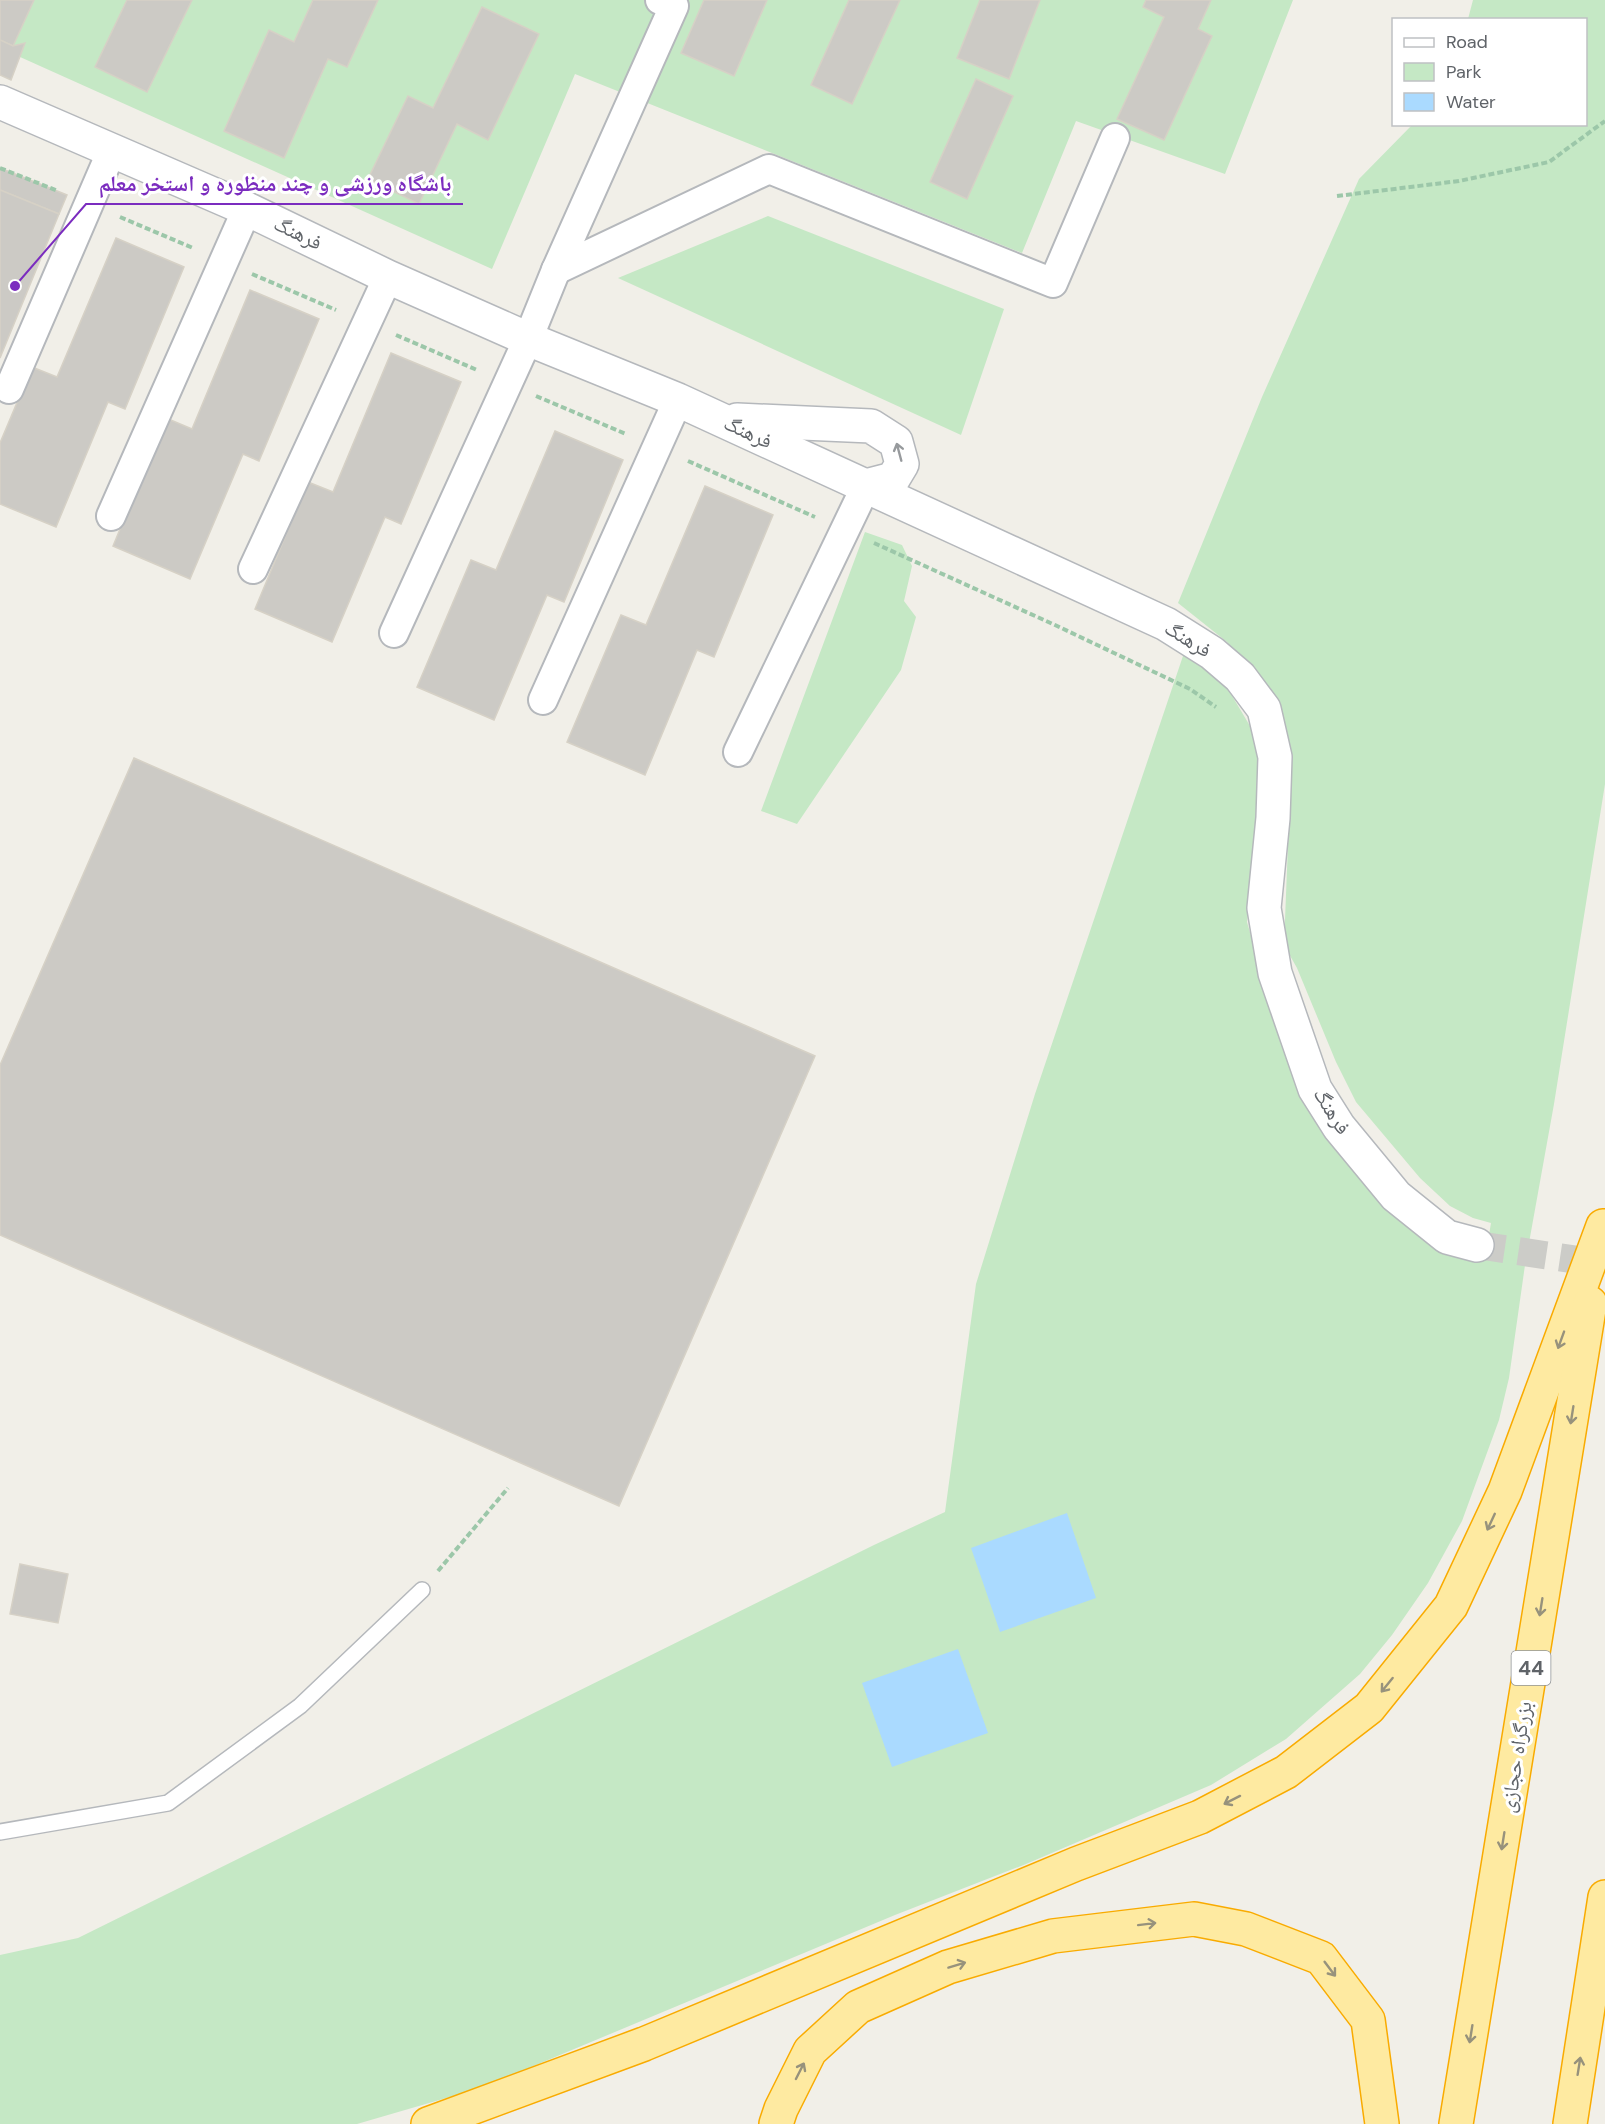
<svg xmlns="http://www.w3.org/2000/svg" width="1605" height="2124" viewBox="0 0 1605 2124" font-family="'DM Sans','Noto Naskh Arabic',sans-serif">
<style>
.green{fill:#c5e8c5}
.water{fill:#aadaff}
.building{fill:#cccac5;stroke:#d6d1c6;stroke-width:1.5}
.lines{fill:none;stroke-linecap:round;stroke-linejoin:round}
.minor-tunnel{stroke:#ccccc8;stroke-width:28;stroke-dasharray:28 14;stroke-linecap:butt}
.service-casing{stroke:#b5b8bc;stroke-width:18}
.minor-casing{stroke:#b5b8bc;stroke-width:32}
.tertiary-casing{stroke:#b5b8bc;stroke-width:36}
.trunk-casing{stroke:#f9ab00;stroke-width:36}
.path{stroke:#9cc7a9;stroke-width:4;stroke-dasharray:6 3;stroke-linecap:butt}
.service{stroke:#fff;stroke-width:15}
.minor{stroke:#fff;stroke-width:28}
.tertiary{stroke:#fff;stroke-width:33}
.trunk{stroke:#feeaa1;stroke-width:33}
.oneway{stroke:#979a9d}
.oneway2{stroke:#97927c}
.labels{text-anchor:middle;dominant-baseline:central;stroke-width:6;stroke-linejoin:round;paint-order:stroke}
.shield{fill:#fff;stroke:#8f9295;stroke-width:1.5}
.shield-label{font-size:20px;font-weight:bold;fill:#5f6368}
.street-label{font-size:21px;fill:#5f6368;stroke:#fff}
.leader{fill:none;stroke:#7b2cbf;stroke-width:2}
.callout-dot{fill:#7b2cbf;stroke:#fff;stroke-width:2}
.callout-label{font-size:22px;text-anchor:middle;font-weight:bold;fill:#7b2cbf;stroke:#fff;stroke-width:6;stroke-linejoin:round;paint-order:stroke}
</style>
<rect width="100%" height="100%" fill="#f1efe8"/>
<!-- green -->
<g class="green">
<polygon points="0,0 1293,0 1225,174 1076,121 1022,253 575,74 492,269 0,48"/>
<polygon points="1473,0 1605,0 1605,784 1554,1104 1525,1265 1509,1378 1499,1420 1462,1521 1428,1583 1392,1635 1360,1674 1286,1739 1211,1785 1026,1864 895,1915 512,2075 460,2094 357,2124 0,2124 0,1955 78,1938 874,1545 945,1512 976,1284 1035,1094 1184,653 1195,659 1228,689 1250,726 1259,759 1258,801 1247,922 1274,1016 1318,1126 1390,1211 1443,1254 1485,1259 1491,1223 1473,1218 1450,1206 1420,1178 1356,1102 1336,1062 1297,968 1284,945 1289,819 1261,682 1227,642 1178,603 1262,397 1359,179 1412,125 1586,124 1586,20 1468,19"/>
<polygon points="768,216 1004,309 961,435 618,278"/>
<polygon points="865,532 902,545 912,566 904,601 916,617 901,670 797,824 761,811"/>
</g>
<!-- water -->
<g class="water">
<polygon points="1067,1513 1096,1598 1000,1632 971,1548"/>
<polygon points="958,1649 988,1733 892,1767 862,1683"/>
</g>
<!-- building -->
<g class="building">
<polygon points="0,0 34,0 13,46 0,40"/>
<polygon points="127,0 192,0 147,92 95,67"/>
<polygon points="313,0 378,0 347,67 328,59 284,158 224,131 269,30 294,42"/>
<polygon points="704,0 767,0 734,76 681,53"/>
<polygon points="849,0 900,0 852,104 811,85"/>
<polygon points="980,0 1040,0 1009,79 957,58"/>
<polygon points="1146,0 1211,0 1198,29 1212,36 1164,140 1117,119 1164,17 1143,7"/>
<polygon points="482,7 539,34 488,140 457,124 419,204 368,179 408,96 433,108"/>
<polygon points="0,40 13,46 25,43 11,80 0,75"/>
<polygon points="976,79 1013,96 967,199 930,182"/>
<polygon points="0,168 67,195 59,214 0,190"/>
<polygon points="0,190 59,214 0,358"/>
<polygon points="116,238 184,267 125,409 108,402 56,527 0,504 0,443 32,367 57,377"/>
<polygon points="250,290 319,319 259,461 243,454 190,579 113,546 166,418 192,429"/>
<polygon points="391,353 461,382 401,524 385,517 332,642 255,609 308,482 333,492"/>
<polygon points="555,431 623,460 564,602 547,595 494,720 417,687 471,560 496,570"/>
<polygon points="705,486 773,515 714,657 697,650 645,775 567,742 621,615 646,625"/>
<polygon points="134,758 815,1056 619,1506 0,1235 0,1065"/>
<polygon points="20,1564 68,1574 58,1623 10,1614"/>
</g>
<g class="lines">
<!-- minor-tunnel -->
<polyline class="minor-tunnel" points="1477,1245 1605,1264"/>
<defs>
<polyline id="service" points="0,1832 168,1803 300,1706 422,1590"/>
<g id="minor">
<polyline points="556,270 769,169 1053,283 1115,138"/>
<polyline points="9,389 112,150"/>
<polyline points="111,516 247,209"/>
<polyline points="253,569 388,277"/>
<polyline points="394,633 528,339 556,270 674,6 660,0"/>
<polyline points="543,700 678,400"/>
<polyline points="738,752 866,486"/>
</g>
<g id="tertiary">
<polyline points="0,102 247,209 388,277 528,339 678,400 1166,624 1212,653 1240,677 1264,709 1275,757 1273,818 1264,908 1275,973 1315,1089 1339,1127 1396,1196 1447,1237 1477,1245"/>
<polyline points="737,420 871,426 896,442 902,464 893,479 866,486"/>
</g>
<g id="trunk">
<polyline points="428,2124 644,2044 1076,1864 1200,1817 1286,1772 1369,1708 1451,1606 1505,1491 1603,1226"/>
<polyline points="776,2124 781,2109 810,2051 858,2007 948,1967 1053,1936 1194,1919 1246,1929 1321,1958 1368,2020 1382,2124"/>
<polyline points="1456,2124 1590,1303"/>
<polyline points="1570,2124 1605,1897"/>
</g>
</defs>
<!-- service casing -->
<use href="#service" class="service-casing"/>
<!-- minor casing -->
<use href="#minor" class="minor-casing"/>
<!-- tertiary casing -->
<use href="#tertiary" class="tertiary-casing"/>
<!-- trunk casing -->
<use href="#trunk" class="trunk-casing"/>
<!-- path -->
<g class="path">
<polyline points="0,168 58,191"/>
<polyline points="1337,196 1459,181 1549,162 1605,121"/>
<polyline points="120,217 193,248"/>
<polyline points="252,274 336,310"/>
<polyline points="396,335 477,370"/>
<polyline points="536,396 626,434"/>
<polyline points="688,461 815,517"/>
<polyline points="874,543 1055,625 1190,689 1216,707"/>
<polyline points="438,1571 508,1488"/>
</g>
<!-- service -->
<use href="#service" class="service"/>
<!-- minor -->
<use href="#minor" class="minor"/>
<!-- tertiary -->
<use href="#tertiary" class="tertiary"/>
<!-- trunk -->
<use href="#trunk" class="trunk"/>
</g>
<!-- one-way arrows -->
<defs><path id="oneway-shaft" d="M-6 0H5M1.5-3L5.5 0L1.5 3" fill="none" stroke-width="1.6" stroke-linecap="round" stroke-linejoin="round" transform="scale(1.5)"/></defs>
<use class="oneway" href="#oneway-shaft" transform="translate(899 452) rotate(-105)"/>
<g class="oneway2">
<use href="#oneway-shaft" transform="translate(1561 1340) rotate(110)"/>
<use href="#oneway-shaft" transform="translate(1572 1415) rotate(99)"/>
<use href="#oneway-shaft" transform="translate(1491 1522) rotate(115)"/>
<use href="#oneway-shaft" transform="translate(1541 1607) rotate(99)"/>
<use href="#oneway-shaft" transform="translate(1387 1685) rotate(129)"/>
<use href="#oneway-shaft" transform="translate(1232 1800) rotate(153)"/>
<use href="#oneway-shaft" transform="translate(1503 1841) rotate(99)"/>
<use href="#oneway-shaft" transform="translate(1147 1924) rotate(-7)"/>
<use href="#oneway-shaft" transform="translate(957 1965) rotate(-17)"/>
<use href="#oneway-shaft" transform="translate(1330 1969) rotate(53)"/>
<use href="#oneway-shaft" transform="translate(1471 2034) rotate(99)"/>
<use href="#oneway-shaft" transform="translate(1579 2066) rotate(-81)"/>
<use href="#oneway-shaft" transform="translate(800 2071) rotate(-63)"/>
</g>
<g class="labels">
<!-- shield labels -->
<rect class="shield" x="1511.5" y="1651" width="39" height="34" rx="4.5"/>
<g class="shield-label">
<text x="1531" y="1668">44</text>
</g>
<!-- street labels -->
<g class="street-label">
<text transform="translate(298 233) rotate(26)">فرهنگ</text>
<text transform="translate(748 432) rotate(25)">فرهنگ</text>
<text transform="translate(1188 639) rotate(32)">فرهنگ</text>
<text transform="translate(1332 1111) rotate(58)">فرهنگ</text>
<text transform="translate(1516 1757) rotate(-81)">بزرگراه حجازی</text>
</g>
</g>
<!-- callouts -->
<path class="leader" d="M15 286L86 204H463"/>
<circle class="callout-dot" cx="15" cy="286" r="6"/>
<g class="callout-label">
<text x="275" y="191">باشگاه ورزشی و چند منظوره و استخر معلم</text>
</g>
<!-- legend -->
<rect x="1392" y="18" width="195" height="108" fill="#ffffff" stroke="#bfc1c3" stroke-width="1.5"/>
<rect x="1404" y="38" width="30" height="9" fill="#ffffff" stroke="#bfc1c3" stroke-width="1.5"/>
<text x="1446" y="48" font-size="18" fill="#5f6368">Road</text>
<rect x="1404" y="63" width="30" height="18" fill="#c5e8c5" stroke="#bfc1c3" stroke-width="1.5"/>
<text x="1446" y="78" font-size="18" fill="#5f6368">Park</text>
<rect x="1404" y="93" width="30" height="18" fill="#aadaff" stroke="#bfc1c3" stroke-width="1.5"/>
<text x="1446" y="108" font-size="18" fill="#5f6368">Water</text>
</svg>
